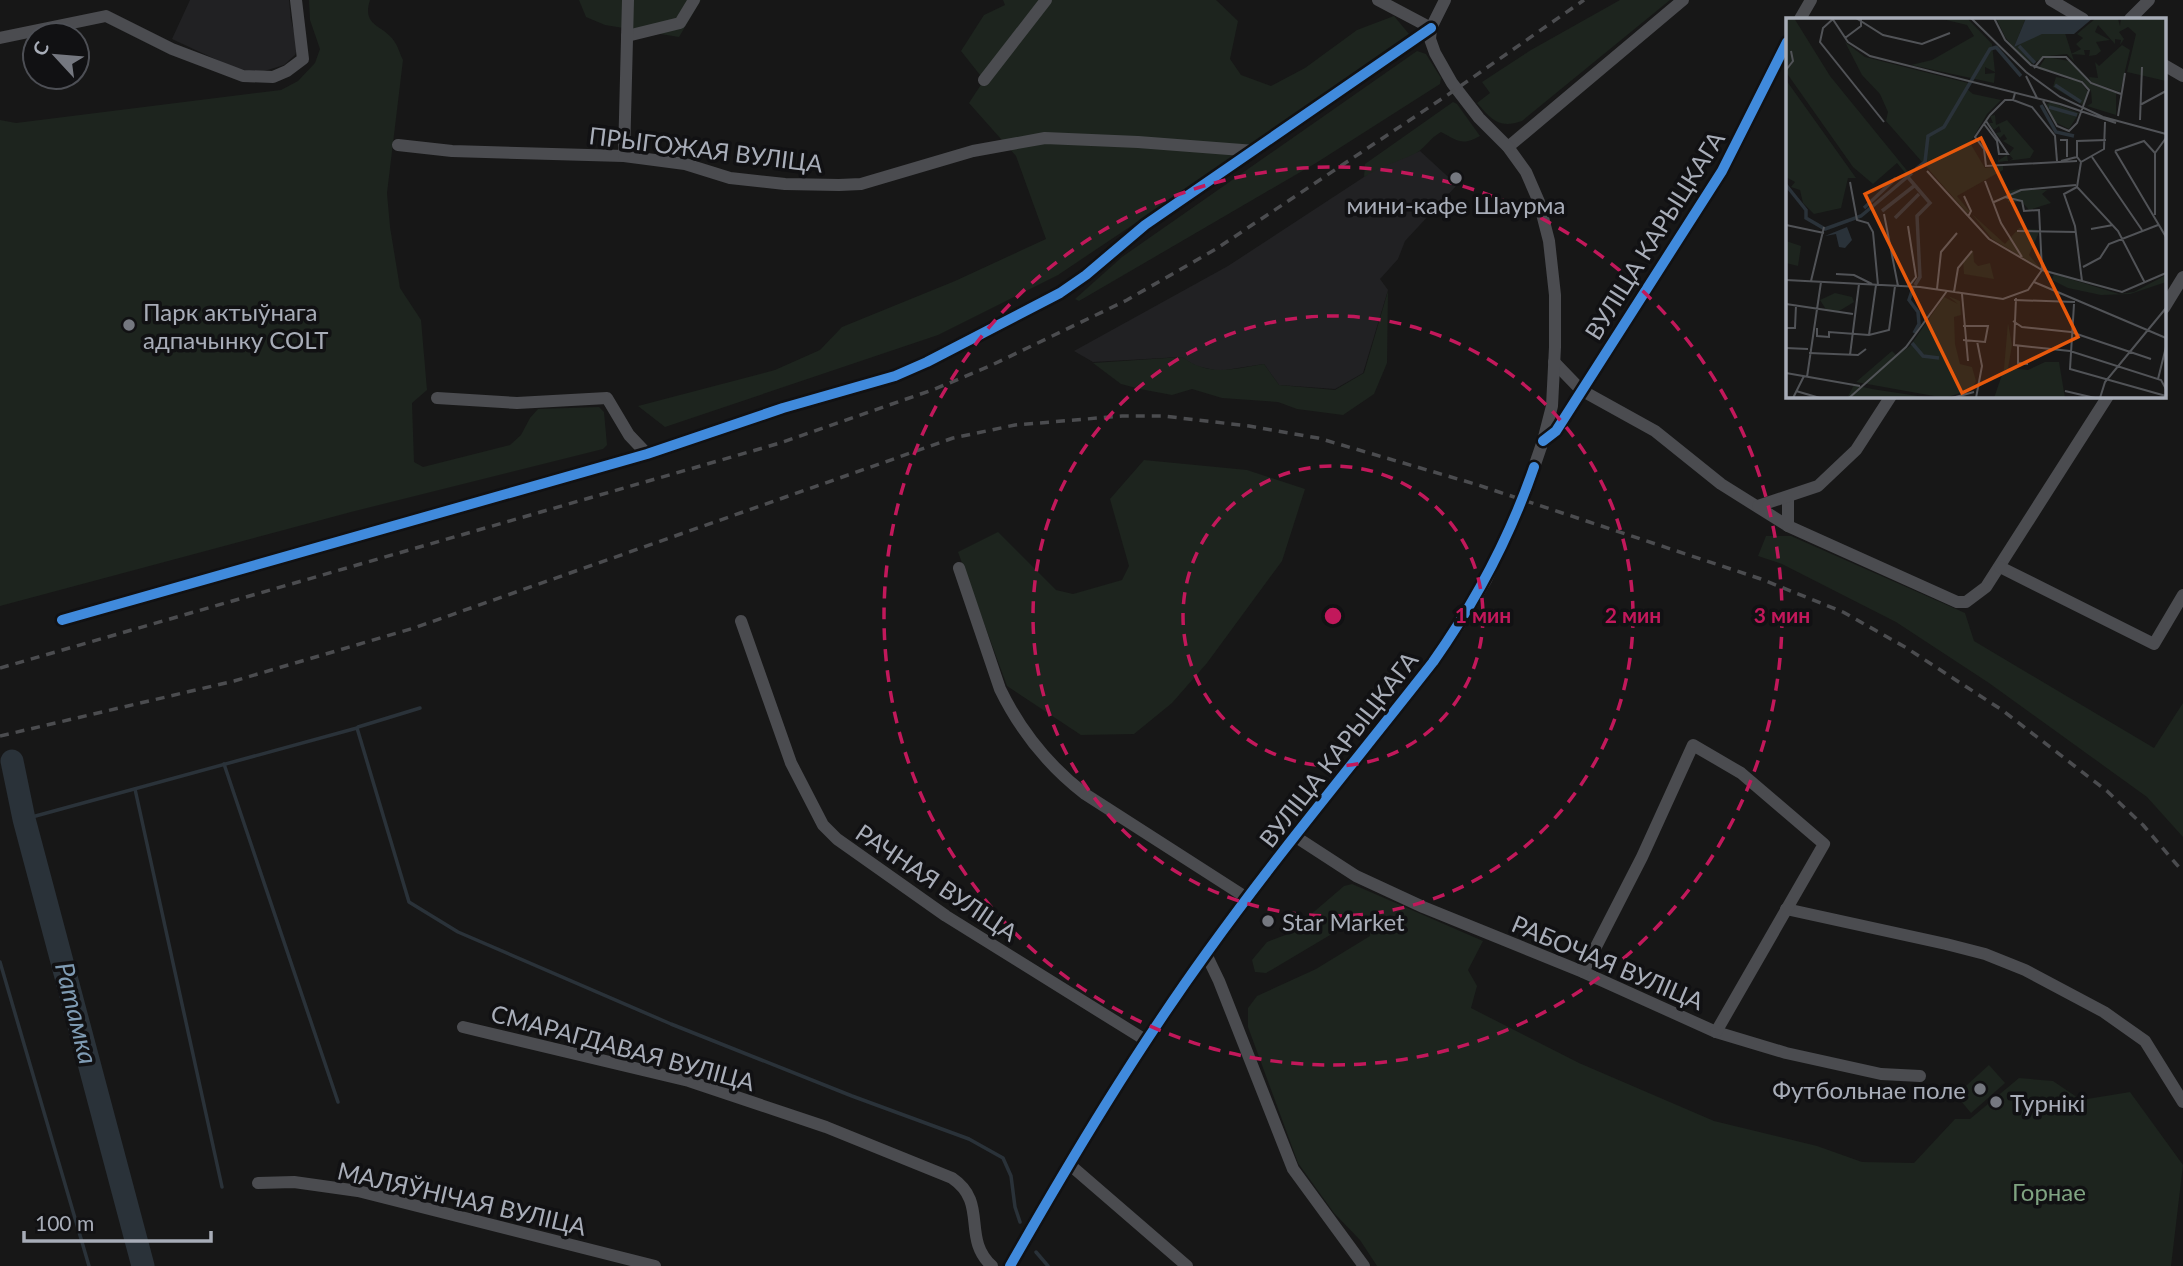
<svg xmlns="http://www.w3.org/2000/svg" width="2183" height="1266" viewBox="0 0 2183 1266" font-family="Lato,sans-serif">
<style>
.built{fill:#212123}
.green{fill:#1d241e}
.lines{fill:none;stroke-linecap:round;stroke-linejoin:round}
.stream{stroke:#2a3239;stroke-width:3.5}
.river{stroke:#2a3239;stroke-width:23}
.minor{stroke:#4b4c50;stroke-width:12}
.rail{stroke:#4b4c4f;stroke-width:3.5;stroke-dasharray:9 7;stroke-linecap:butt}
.cycleway-casing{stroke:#111113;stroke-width:15}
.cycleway{stroke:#408adc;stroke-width:10}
.ring{fill:none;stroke:#c2185b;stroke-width:3.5;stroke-dasharray:12 9}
.poi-dot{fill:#757880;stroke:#111113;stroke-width:2.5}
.labels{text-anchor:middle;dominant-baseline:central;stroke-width:7;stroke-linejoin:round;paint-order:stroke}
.street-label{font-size:24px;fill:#a8adb8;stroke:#111113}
.poi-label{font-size:24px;fill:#a8adb8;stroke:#111113;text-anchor:start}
.park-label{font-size:24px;fill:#7fa381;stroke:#111113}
.water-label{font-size:26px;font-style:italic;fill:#7f9bb3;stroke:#111113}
.inset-river{fill:none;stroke:#2a3239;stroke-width:3.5}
.inset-road{fill:none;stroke:#515357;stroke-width:2}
.view{fill:#e8590c;fill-opacity:0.15;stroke:#e8590c;stroke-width:3.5}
.inset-edge{fill:none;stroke:#a8adb8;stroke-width:3.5}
.centre{fill:#c2185b;stroke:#111113;stroke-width:3.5}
.ring-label{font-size:21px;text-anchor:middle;font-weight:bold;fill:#c2185b;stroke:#111113;stroke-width:7;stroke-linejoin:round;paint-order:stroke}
</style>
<rect width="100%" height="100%" fill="#171717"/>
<!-- built -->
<g class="built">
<polygon points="190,0 289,0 291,20 298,47 295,55 284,65 261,72 248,71 230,66 172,39"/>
<polygon points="1420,151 1457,185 1405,241 1398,259 1380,279 1388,290 1363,373 1335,389 1279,385 1264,364 1219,371 1196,366 1181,357 1093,362 1074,351 1228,266 1364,177 1376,167"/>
</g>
<!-- green -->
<g class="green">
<path d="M309 0H370C361 28 385 24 396 44 399 49 400 55 403 60L387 193 390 227 400 288 421 320 427 390 412 403 414 462 423 467 510 445 521 435 530 418 538 409 599 407 604 412 607 445 603 449 351 512 0 606V120L16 123 281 90 298 81 315 63 320 49 310 20Z"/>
<polygon points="579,0 701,0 679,37 605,25 586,17"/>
<polygon points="1003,0 1216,0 1238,21 1230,59 1241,75 1271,86 1305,68 1357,30 1394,16 1409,34 1225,163 1058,275 938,335 665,427 638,406 775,370 820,350 842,327 955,281 1046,239 1016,156 969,103 984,80 961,51 984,15 1005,5"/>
<path d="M1620 0H1670L1522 121C1499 129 1492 120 1477 103L1490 93 1482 82 1531 50Z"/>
<polygon points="1417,51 1426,54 1441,78 1440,84 1316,163 1079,301 1075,299 1122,257"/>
<path d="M1453 102 1457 104 1480 136C1462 146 1458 141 1441 132 1430 138 1425 148 1416 153 1398 162 1380 166 1364 177L1365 164Z"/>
<path d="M1388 291 1387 363 1374 394 1343 415 1297 409 1278 402 1222 398 1192 389 1172 395 1140 389 1121 384 1093 363 1182 357C1210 377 1232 369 1264 364L1279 385 1335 390 1364 373Z"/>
<polygon points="1144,460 1247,470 1305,489 1282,561 1207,663 1172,703 1134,734 1081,735 1007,686 958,552 998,532 1056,590 1073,594 1122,580 1129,566 1110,499"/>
<polygon points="1766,536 1791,536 1965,613 1974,641 2154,748 2183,703 2183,837 2147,797 1989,683 1896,622 1782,564 1758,556"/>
<polygon points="1352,884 1483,941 1468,970 1477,986 1471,1008 1579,1063 1714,1121 1817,1146 1862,1162 1914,1163 1955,1119 1970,1119 2019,1078 2053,1081 2081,1100 2130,1092 2183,1165 2171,1266 1377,1266 1360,1240 1334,1213 1298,1163 1248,1027 1248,1008 1257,996 1316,969 1370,936 1371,921 1357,919 1266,973 1255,972 1252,960 1267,942 1288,934 1344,886"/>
<polygon points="1989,1065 2005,1083 1971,1113 1956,1095"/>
</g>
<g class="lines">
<!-- stream -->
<g class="stream">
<polyline points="358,727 420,708"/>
<polyline points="224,764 338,1102"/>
<polyline points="135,789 222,1187"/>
<polyline points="21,820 357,728 409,902 458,932 671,1024 852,1096 969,1139 1003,1158 1011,1176 1015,1207 1020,1222"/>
<polyline points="0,962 89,1266"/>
<polyline points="1036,1252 1048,1266"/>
</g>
<!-- river -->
<polyline class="river" points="12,761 24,819 143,1266"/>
<!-- minor -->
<g class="minor">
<polyline points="1378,0 1431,28"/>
<polyline points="2051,0 2083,19"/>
<polyline points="1800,19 1811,0"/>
<polyline points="2130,19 2149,0"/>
<polyline points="627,36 680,23 694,0"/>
<polyline points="0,38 106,16 172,49 243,76 273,77 287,71 303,59 296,0"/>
<polyline points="2164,65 2183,76"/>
<polyline points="984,80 1046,0"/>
<polyline points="398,145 452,151 624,156 685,164 730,178 785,184 839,185 861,184 973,151 1045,138 1138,142 1255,151"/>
<polyline points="1508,147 1683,0"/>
<polyline points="624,156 628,0"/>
<polyline points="2164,308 2183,277"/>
<polyline points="1554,362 1581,390 1655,431 1721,484 1788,526 1957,602 1966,602 1986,587 2108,396"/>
<polyline points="437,398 517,403 607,398 629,435 647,454"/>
<polyline points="1543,441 1556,431 1722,171 1787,42"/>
<polyline points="1788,498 1788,526"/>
<polyline points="1758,506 1818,486 1856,450 1891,396"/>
<polyline points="2000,567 2154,644 2183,595"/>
<path d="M959 568 1000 689C1020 730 1050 767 1085 794L1247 898"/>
<polyline points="62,620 647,454 783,408 895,376 927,362 1060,293 1086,275 1145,225 1431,28"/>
<polyline points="741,621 791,763 823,825 837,839 946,916 1147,1041"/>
<polyline points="1296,837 1356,876 1423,907 1583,972 1716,1032 1786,1053 1881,1074 1920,1076"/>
<polyline points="1786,909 1946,944 1985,954 2025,970 2104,1012 2145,1041 2183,1102"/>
<polyline points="1206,954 1219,981 1293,1169 1364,1266"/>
<polyline points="1583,972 1642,857 1693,745 1741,773 1824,844 1716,1032"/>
<path d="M463 1027 689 1081 826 1127 952 1178C989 1203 961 1238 992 1266"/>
<polyline points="1069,1164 1187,1266"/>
<polyline points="258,1183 294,1182 358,1191 655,1266"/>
<path d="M1010 1266C1071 1159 1135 1052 1208 951 1279 852 1358 758 1433 662L1460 624 1486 580 1522 502 1543 441 1552 406 1555 347V295L1549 241 1539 202 1526 172 1508 147 1479 118 1452 83 1435 53 1430 39 1431 28 1445 0"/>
</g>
<!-- rail -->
<g class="rail">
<polyline points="0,668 780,443 935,389 992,365 1127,300 1216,249 1449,94 1584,0"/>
<polyline points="0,736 234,681 414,628 953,438 1015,425 1122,416 1163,416 1249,426 1318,438 1475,484 1761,579 1843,612 1905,647 2002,710 2107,791 2143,825 2183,872"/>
</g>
<defs>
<g id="cycleway">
<polyline points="1543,441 1556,431 1722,171 1787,42"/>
<polyline points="62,620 647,454 783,408 895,376 927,362 1060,293 1086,275 1145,225 1431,28"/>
<path d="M1010 1266C1071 1159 1135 1052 1208 951 1279 852 1358 758 1433 662 1476 601 1510 537 1534 467"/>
</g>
</defs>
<!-- cycleway casing -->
<use href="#cycleway" class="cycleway-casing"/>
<!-- cycleway -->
<use href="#cycleway" class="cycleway"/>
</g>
<!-- distance rings -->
<g class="ring">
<circle cx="1333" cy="616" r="150"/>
<circle cx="1333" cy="616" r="300"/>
<circle cx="1333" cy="616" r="449"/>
</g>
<!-- markers -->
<g class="poi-dot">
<circle cx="1456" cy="178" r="7"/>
<circle cx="129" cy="325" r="7"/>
<circle cx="1268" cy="921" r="7"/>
<circle cx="1980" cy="1089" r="7"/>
<circle cx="1996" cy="1102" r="7"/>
</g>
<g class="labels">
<!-- street labels -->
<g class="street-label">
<text transform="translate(706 149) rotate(7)">ПРЫГОЖАЯ ВУЛІЦА</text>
<text transform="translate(1654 235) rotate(-58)">ВУЛІЦА КАРЫЦКАГА</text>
<text transform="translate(1338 749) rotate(-52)">ВУЛІЦА КАРЫЦКАГА</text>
<text transform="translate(937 882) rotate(34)">РАЧНАЯ ВУЛІЦА</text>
<text transform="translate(1608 962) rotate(23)">РАБОЧАЯ ВУЛІЦА</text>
<text transform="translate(623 1047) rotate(15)">СМАРАГДАВАЯ ВУЛІЦА</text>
<text transform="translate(462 1198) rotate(13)">МАЛЯЎНІЧАЯ ВУЛІЦА</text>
</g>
<!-- poi labels -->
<g class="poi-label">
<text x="1456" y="204" text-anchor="middle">мини-кафе Шаурма</text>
<text x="143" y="311">Парк актыўнага<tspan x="143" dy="28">адпачынку COLT</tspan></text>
<text x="1282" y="921">Star Market</text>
<text x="1966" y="1089" text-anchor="end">Футбольнае поле</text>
<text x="2010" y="1102">Турнікі</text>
</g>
<!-- park labels -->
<g class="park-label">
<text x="2049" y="1191">Горнае</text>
</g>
<!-- water labels -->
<g class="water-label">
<text transform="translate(77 1013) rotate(76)">Ратамка</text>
</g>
</g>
<!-- overview -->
<g transform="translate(1786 18)">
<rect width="380" height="380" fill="#171717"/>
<path d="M0 0H8L44 58 123 155 121 157 111 145 87 166 67 149 0 54ZM152 0H181L206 26 209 54 199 49V56L209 55 208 65 125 47 146 42 188 18 181 7ZM210 0H240L228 29 253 16 279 15 288 43 281 36 261 38 245 46 233 36 219 19ZM310 0 332 1 334 8 335 0H380V63L341 54 350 16 342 9 333 14 338 21 334 27 335 22 329 21V26L312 7 309 14 324 22 310 24 315 33 310 37 303 38 304 32H298L299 37 285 36 295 31 290 26 297 20 291 16ZM59 24 79 39 182 65 180 70 187 76 215 82 201 96 184 125 199 150 217 148V152L171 178 184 194 181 195 100 103 102 94 94 76 76 57ZM336 27 344 32 334 74 305 64 303 59 312 60 309 44 313 48ZM260 39 283 43 303 64 330 75V97L301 88 306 85 305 73 297 63 252 51ZM270 59 294 63 302 74 297 87 267 69ZM0 62 70 160H62L55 190 28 196 17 185 14 172 5 169 9 164 0 159ZM265 84 293 95 283 111 269 104 260 87ZM209 97 210 107 221 102 248 133 244 140 212 144 213 137V142L221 137 222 143 227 141 223 136 228 130 217 123 221 121 218 116 214 120 210 115 215 114 213 108 208 112 203 105H207L204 98ZM234 171 261 172 256 176 265 185 243 192 236 184H222L220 173ZM186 196 219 226 233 210 254 212 243 237 254 250 206 221ZM0 223 15 228 12 248 0 245ZM187 232 188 244 192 248 204 245 208 261 178 256 177 242ZM268 256 333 276 348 274 380 257V264L344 276 315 277 282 270 266 262ZM49 275 66 279 68 284 53 293H41L34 282ZM162 278 174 283 175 297 168 299 169 326 174 346 186 349 190 363 186 371 159 380 70 364 106 333 110 337 103 343 124 328 158 279 172 286ZM222 305 226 327 222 350 242 352 259 344H273L279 380H208L218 351ZM68 367 86 371 145 380H61Z" fill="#1d241e"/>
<path d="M240 0H307L288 16H256L228 29ZM61 209 66 222 59 230 53 229 50 216 39 218Z" fill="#2a3239"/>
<path class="inset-river" d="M233 28 249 45M210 29 235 58M269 67 295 84M255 87 270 114 288 118M263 89 291 97M130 151 139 144 142 118 158 109 204 31 211 29M120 157 144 185 131 198 134 259 129 267M0 167 20 192V200L39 211 75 198 126 155M78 190 110 160M96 193 128 168M109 200 133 176M127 270 123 282 132 294 133 306 128 315M126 325 137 338 153 340"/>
<path class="inset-road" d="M46 0 62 24 84 38 274 86 330 105M70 0 97 17 136 26 164 15M185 0 240 54 274 79 317 99 380 116M208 0 219 22 245 47 296 64 303 72 291 105 283 113 271 108 257 83M47 1 37 10 34 24 98 104M59 20 75 8V0M248 50 257 39H280L305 65 335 76M0 52 7 43 5 33M240 58 251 80M229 75 227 82H219L204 97 189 119 198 131 200 148 291 143M227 82 246 89 269 118 271 143M354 87 380 73M332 98 339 55M354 102 356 49M198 106 211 123 213 136H222L200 103M274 122H281V139M329 133 380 219M329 133 358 123 369 135M291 139V123L320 122M306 139 356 212M275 143 291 139 295 144 318 131 319 104M295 144 291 169 332 213 359 265M141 153 203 221 256 252 336 274 380 255M199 163 215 205 236 239M64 164 71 202 82 205 87 214 92 267M291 169 278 176 289 208 296 263M178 178 185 193 182 199M219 179 236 183 238 193 253 192 256 252M208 184 235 172 290 167M98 196 112 268M369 197V135L380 120M0 207 38 215M122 208 130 259 123 268M305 211 327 207M231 213 290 214M297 249 314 240 323 226 372 207M50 256 68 257 86 266M0 262 134 269 217 281 242 272 256 252M25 263 38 209M248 264 380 320M151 271 155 234 171 215M168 274 172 250 186 233M176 276 182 343M230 280 228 327 284 333 375 362 380 371M228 282 289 284M0 286 67 296M288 286 284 351 380 378M227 303 236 309 285 314 365 341M177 308H202L199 324 177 322M0 310H9L10 287M31 310V318L43 319V314L83 317 103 312 109 268M83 317 90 267M232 328V345L242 346M0 330 22 331M23 335 72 337 80 331M64 337 73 266M0 355 74 368M21 359 35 264M372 361 380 329M10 373 34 380M279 373 309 380M7 380 18 358M63 380 120 329 161 273M166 380 188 374M190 380 196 348 191 323M314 380 319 364 380 290"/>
<path class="view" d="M195 120 292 319 176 375 79 176Z"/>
<rect width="380" height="380" class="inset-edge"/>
</g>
<circle cx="1333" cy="616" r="10" class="centre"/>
<g class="ring-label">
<text x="1483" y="623">1 мин</text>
<text x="1633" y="623">2 мин</text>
<text x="1782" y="623">3 мин</text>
</g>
<!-- north arrow -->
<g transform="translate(56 56) rotate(296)"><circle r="33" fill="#111113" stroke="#4d4f55" stroke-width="2"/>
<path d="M0-5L12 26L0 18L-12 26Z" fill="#757880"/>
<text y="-10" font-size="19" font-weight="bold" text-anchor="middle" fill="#a8adb8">С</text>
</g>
<!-- scale -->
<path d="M24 1231v10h187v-10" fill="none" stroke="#a8adb8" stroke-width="3.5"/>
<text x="35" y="1231" font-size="21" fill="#a8adb8" stroke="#111113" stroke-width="5" paint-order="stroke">100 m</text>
</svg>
